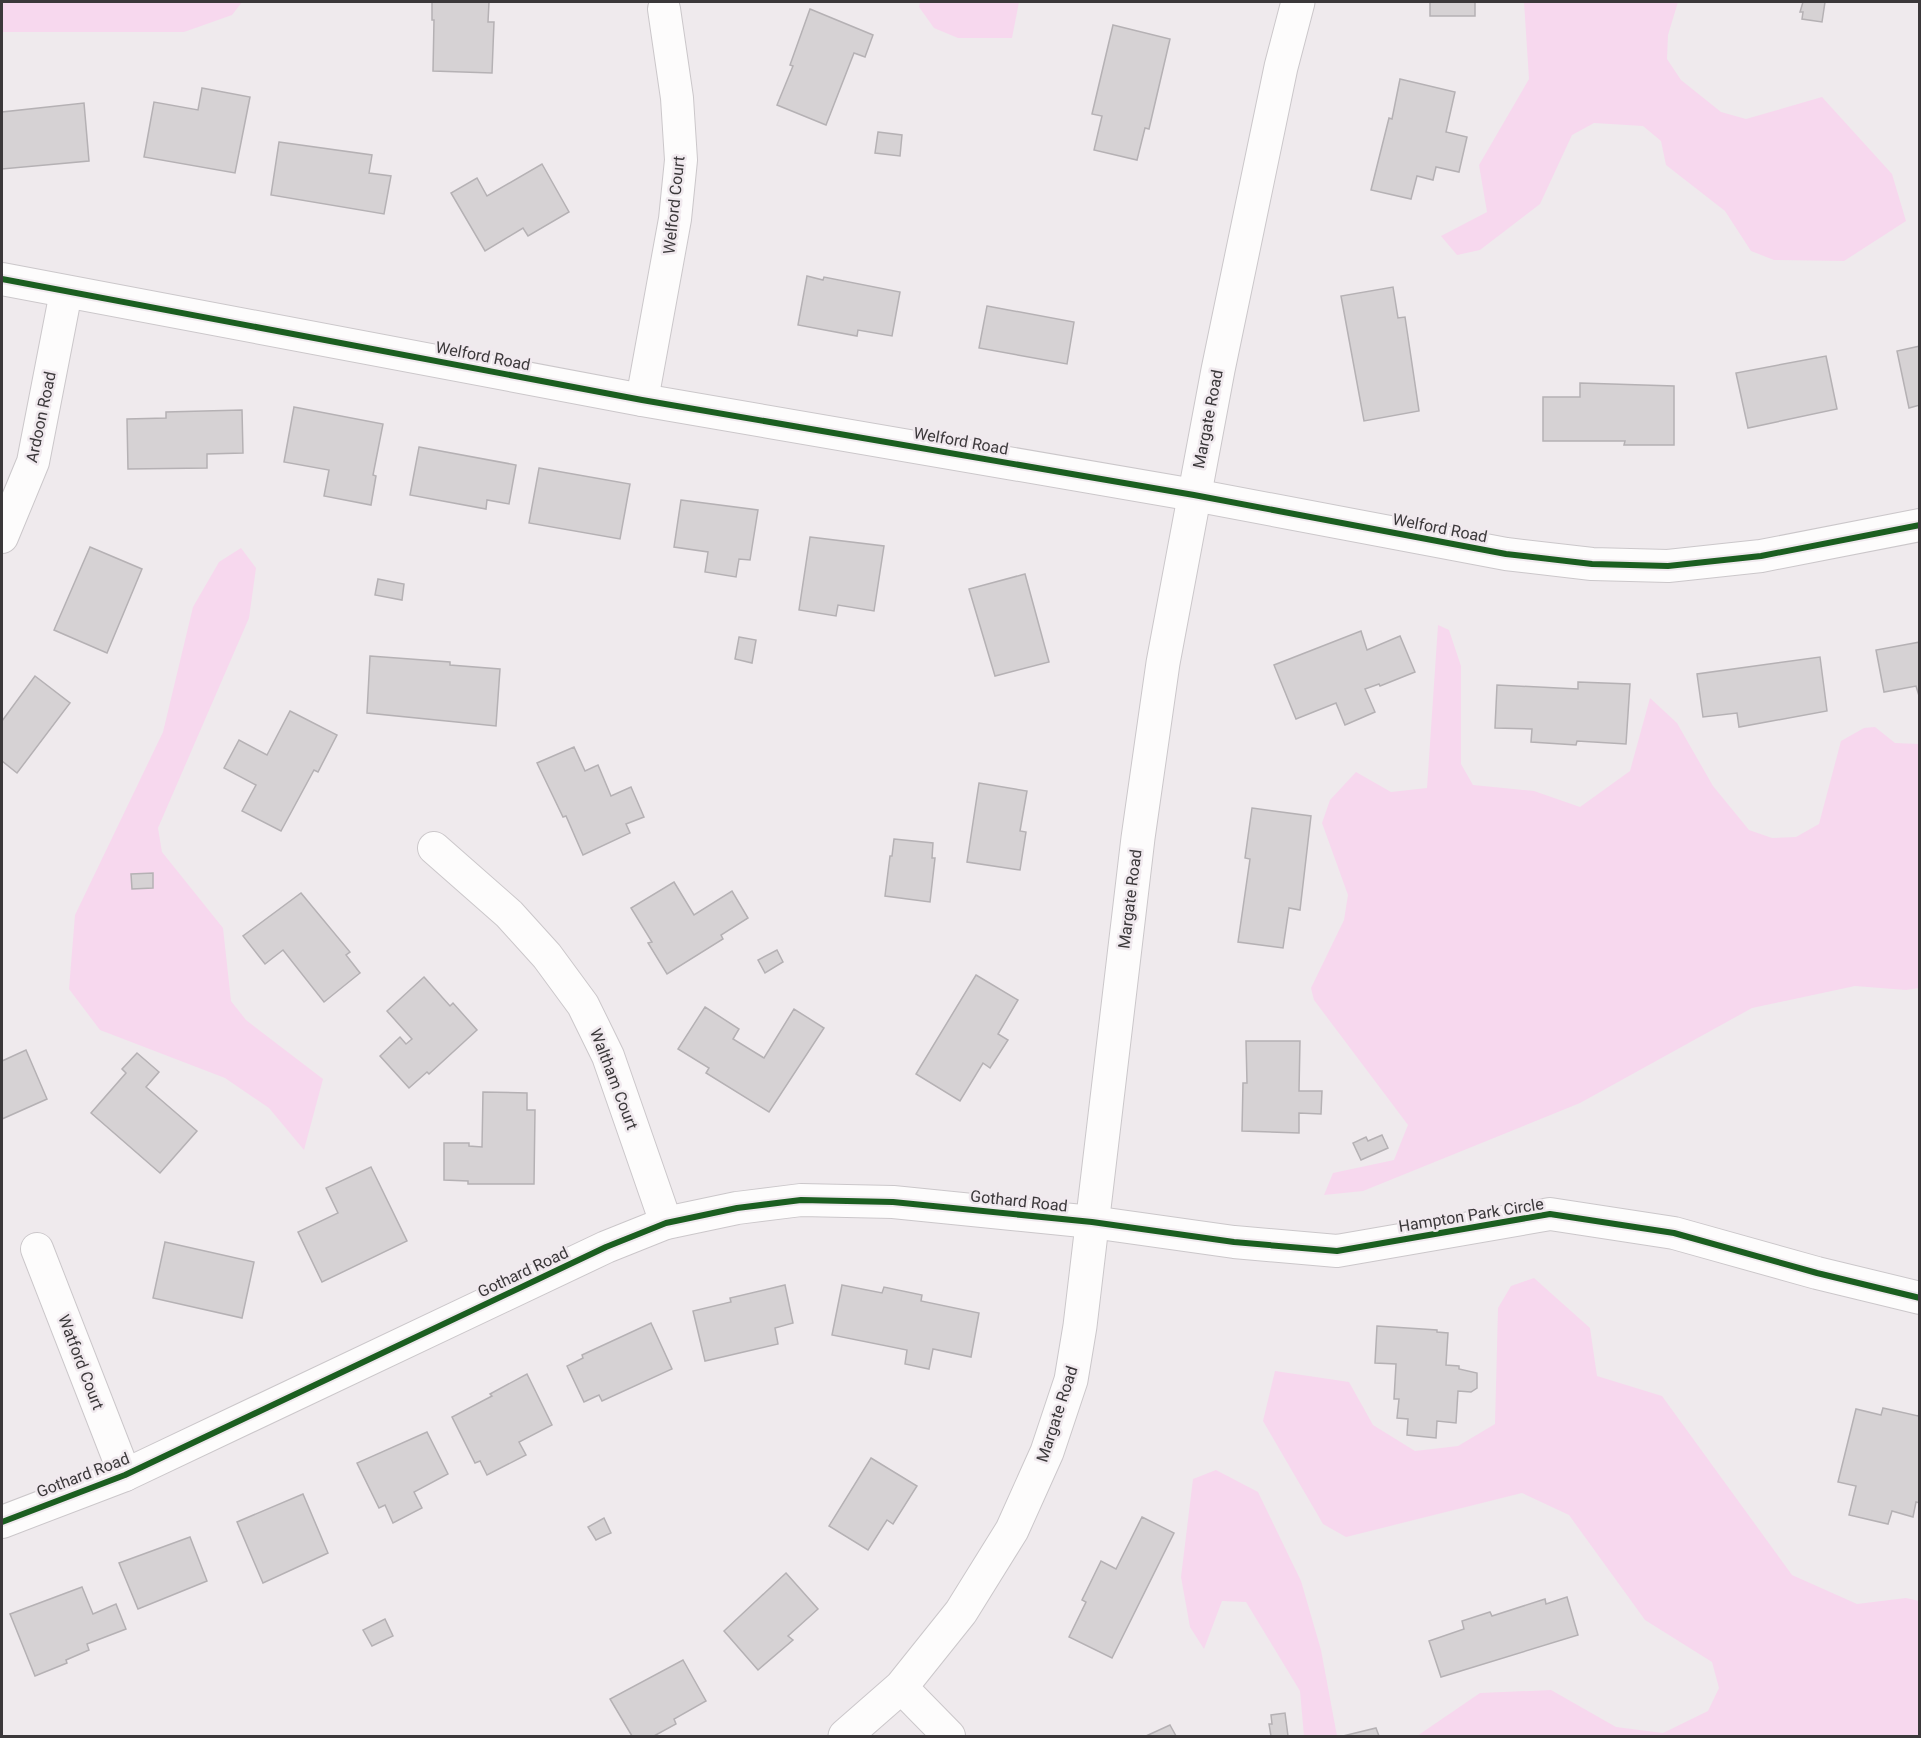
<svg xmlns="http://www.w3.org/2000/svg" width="1921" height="1738" viewBox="0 0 1921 1738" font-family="Roboto,sans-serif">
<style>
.green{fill:#f7d8ee}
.building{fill:#d6d2d4;stroke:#b5b1b4;stroke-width:1.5}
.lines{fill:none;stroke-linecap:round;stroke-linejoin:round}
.street-casing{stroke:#cbc7ca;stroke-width:34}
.secondary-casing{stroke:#cbc7ca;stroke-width:35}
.street{stroke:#fdfcfc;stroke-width:32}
.secondary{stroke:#fdfcfc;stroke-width:33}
.cycleway-casing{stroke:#f0e9ee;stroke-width:10}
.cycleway{stroke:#1b5e20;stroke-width:6}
.labels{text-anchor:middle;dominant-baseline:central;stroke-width:5;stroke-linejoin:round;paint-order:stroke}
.street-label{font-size:16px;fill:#3b383a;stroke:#f0e9ee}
</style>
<rect width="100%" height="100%" fill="#efeaed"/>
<!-- green -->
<g class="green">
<polygon points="2,2 242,2 232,15 184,32 2,32"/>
<polygon points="920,2 1019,2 1012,38 958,38 934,28 919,7"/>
<polygon points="1524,2 1678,2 1668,35 1667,59 1681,80 1721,112 1746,119 1822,97 1892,174 1906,221 1844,261 1774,260 1751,251 1725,211 1666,165 1661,141 1643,126 1594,123 1572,135 1540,204 1480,250 1457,255 1441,236 1487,212 1479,165 1529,79"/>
<polygon points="241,548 256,568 249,618 158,828 162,852 223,928 231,1001 246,1020 323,1079 304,1150 269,1108 225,1078 100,1030 69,989 75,915 163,732 193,607 219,562"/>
<polygon points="1438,625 1449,630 1461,666 1461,764 1473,785 1534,791 1580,807 1630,771 1650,698 1677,723 1713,786 1749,830 1772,838 1796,837 1819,824 1841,741 1864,728 1875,727 1895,743 1919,744 1919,988 1906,990 1855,986 1752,1008 1580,1103 1363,1191 1324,1195 1333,1173 1394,1160 1408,1125 1314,1000 1311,988 1344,920 1348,895 1322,823 1330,800 1356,772 1391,792 1427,788"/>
<polygon points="1534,1278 1590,1328 1597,1376 1662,1396 1792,1575 1857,1604 1906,1598 1919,1601 1919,1736 1417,1736 1480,1693 1551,1690 1616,1727 1663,1733 1708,1711 1719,1688 1712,1662 1645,1620 1569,1515 1522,1493 1346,1537 1323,1524 1263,1421 1275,1371 1349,1382 1373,1425 1415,1451 1458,1446 1495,1424 1498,1308 1511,1286"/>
<polygon points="1216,1470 1258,1492 1301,1581 1321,1650 1337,1736 1304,1736 1300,1691 1246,1602 1222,1601 1204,1649 1190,1627 1181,1577 1193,1479"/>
</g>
<!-- building -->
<g class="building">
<polygon points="432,2 489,2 488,22 494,22 492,73 433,71 434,20 432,20"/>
<rect x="1430" y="2" width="45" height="14"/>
<polygon points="1803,2 1825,2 1822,22 1802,19 1803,12 1800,12"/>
<polygon points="810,9 873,35 865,57 854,53 826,125 777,105 793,66 790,65"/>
<polygon points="1113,25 1170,39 1149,129 1145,128 1137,160 1094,150 1102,116 1092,114"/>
<polygon points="1400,79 1455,92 1446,132 1467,137 1459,172 1436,167 1433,180 1417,176 1411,199 1371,190 1389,118 1392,119"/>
<polygon points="202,88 250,97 235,173 144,157 154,102 198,110"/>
<polygon points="84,103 89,161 2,169 2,112"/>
<polygon points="878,132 902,135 900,156 875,153"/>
<polygon points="279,142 372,155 369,173 391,176 384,214 271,195"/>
<polygon points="542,164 569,212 528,236 523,228 485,251 451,193 477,178 487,196"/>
<polygon points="807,276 823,280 824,277 900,292 892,336 858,330 857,336 798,325"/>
<polygon points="1393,287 1398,318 1405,317 1419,411 1364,421 1341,296"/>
<polygon points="987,306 1074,322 1067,364 979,348"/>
<polygon points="1920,346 1920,405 1909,408 1897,351"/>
<polygon points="1826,356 1837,409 1748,428 1736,373"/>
<polygon points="1580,383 1674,386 1674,445 1624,445 1625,441 1543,441 1543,397 1580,397"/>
<polygon points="294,407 383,424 373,475 376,476 371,505 324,496 329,470 284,462"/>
<polygon points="242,410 243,453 207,454 207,468 128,469 127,419 166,418 166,412"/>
<polygon points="419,447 516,465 509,504 487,500 486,509 410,495"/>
<polygon points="539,468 630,484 620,539 529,523"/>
<polygon points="681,500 758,510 750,560 739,559 736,577 705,572 708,552 674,547"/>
<polygon points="810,537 884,546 874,611 838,605 836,616 799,610"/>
<polygon points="90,547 142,569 107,653 54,630"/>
<polygon points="1025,574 1049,662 995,676 969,589"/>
<polygon points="378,579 404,584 402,600 375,595"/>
<polygon points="1361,631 1367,650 1400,636 1415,672 1380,686 1379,684 1365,689 1375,712 1345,725 1336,703 1296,719 1274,665"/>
<polygon points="739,637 756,640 752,663 735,659"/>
<polygon points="1920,642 1920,699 1916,686 1884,692 1876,650"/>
<polygon points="370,656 450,662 450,665 500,669 496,726 367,713"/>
<polygon points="1820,657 1827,711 1739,727 1737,713 1703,717 1697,674"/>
<polygon points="35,676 70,703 17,773 2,761 2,721"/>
<polygon points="1578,682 1630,684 1626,744 1577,741 1576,745 1531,742 1532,729 1495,728 1497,685 1578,689"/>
<polygon points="290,711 337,735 318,772 314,770 281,831 242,811 256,785 224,768 239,740 267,755"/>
<polygon points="574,747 585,771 598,765 611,796 631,787 644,817 626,824 630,833 583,855 566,816 563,817 537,763"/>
<polygon points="979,783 1027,791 1020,831 1026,832 1020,870 967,862"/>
<polygon points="1252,808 1311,816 1300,910 1289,908 1283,948 1238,942 1250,859 1245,858"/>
<polygon points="894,839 933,843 932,858 935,858 930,902 885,896 890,856 892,856"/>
<polygon points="153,873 153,888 132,889 131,874"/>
<polygon points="674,882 694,915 732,891 748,918 721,935 723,939 667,974 648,943 652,942 631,908"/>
<polygon points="301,893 350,952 346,955 360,973 324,1002 283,950 265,964 243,936"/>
<polygon points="777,950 783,962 765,973 758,960"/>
<polygon points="976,975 1018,1000 998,1034 1008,1040 990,1068 983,1063 960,1101 916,1074"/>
<polygon points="424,977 450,1006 453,1003 477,1030 429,1074 427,1072 409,1088 380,1056 400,1037 406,1044 412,1039 387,1011"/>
<polygon points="705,1007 739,1029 733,1039 764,1058 794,1009 824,1028 769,1112 706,1073 709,1068 678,1049"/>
<polygon points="1246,1041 1300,1041 1299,1091 1322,1091 1321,1114 1299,1113 1299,1133 1242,1131 1243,1083 1247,1083"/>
<polygon points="26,1050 47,1099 2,1119 2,1059 2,1061"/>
<polygon points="137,1053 159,1072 146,1087 197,1131 160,1173 91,1113 126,1073 122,1069"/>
<polygon points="483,1092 527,1093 527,1110 535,1110 534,1184 468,1184 468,1181 444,1180 444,1143 469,1143 469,1146 482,1147"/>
<polygon points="1382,1135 1388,1148 1361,1160 1353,1143 1366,1137 1368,1141"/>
<polygon points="371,1167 407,1241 322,1282 298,1232 338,1213 326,1188"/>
<polygon points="165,1242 254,1262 242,1318 153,1298"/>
<polygon points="785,1285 793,1323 775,1328 778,1344 705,1361 693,1311 731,1302 730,1298"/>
<polygon points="842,1285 882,1293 884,1287 922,1295 921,1301 979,1313 971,1357 933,1349 929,1369 905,1364 907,1350 832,1335"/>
<polygon points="651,1323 672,1369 602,1401 599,1395 584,1402 567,1366 583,1358 582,1355"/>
<polygon points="1377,1326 1437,1330 1437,1332 1448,1333 1446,1365 1459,1366 1459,1369 1477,1373 1477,1388 1471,1392 1458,1391 1456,1423 1437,1421 1436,1438 1407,1435 1408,1419 1397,1418 1399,1399 1394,1399 1396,1364 1375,1363"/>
<polygon points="527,1374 552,1425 519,1442 526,1455 487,1475 480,1461 475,1463 452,1417 492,1396 490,1394"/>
<polygon points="1883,1408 1918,1416 1920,1412 1920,1503 1916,1502 1913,1517 1892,1511 1888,1524 1849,1515 1856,1486 1838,1482 1856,1409 1881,1415"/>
<polygon points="427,1432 448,1474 414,1492 422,1508 393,1523 385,1505 379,1508 357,1463"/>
<polygon points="871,1458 917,1486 893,1524 887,1520 868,1550 829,1526"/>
<polygon points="303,1494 328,1553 263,1583 237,1522"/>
<polygon points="1142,1517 1174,1533 1112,1658 1069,1637 1086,1602 1082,1600 1101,1561 1116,1569"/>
<polygon points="604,1518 611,1533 596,1540 588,1527"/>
<polygon points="190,1537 207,1581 138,1609 119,1563"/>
<polygon points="786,1573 818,1609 788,1636 793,1640 758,1670 724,1631"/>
<polygon points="82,1587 93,1614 116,1604 126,1629 87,1644 89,1650 66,1660 67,1663 35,1676 10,1614"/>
<polygon points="1567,1597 1578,1635 1441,1677 1429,1641 1464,1629 1462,1621 1490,1612 1492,1616 1545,1599 1546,1604"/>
<polygon points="385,1619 393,1636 372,1646 363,1630"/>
<polygon points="683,1660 706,1701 674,1719 676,1724 654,1736 632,1736 610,1699"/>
<polygon points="1285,1713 1288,1736 1271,1736 1269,1724 1272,1724 1271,1715"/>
<polygon points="1170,1725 1176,1736 1146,1736"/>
<polygon points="1376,1728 1379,1736 1343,1736"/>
</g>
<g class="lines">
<defs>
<g id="street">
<polyline points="2,279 642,400 1194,495 1506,554 1592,564 1668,566 1761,556 1920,525"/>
<polyline points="642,400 675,219 681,160 677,98 664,9"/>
<polyline points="2,537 33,462 66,292"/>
<polyline points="434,848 509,914 547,956 583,1005 608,1056 666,1223"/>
<polyline points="37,1249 125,1475"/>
<polyline points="2,1522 125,1475 606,1247 666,1223 737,1208 801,1200 893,1202 1092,1222 1234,1242 1337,1251 1550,1214 1674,1233 1817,1273 1920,1298"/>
<polyline points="901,1687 949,1736"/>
</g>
<polyline id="secondary" points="845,1736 901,1687 961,1612 1012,1530 1047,1452 1071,1380 1080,1326 1138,838 1163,663 1218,370 1281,67 1298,2"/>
</defs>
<!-- street casing -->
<use href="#street" class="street-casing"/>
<!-- secondary casing -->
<use href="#secondary" class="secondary-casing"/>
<!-- street -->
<use href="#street" class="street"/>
<!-- secondary -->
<use href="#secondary" class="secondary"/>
<defs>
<g id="cycleway">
<polyline points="2,279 642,400 1194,495 1506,554 1592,564 1668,566 1761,556 1920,525"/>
<polyline points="2,1522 125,1475 606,1247 666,1223 737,1208 801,1200 893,1202 1092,1222 1234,1242 1337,1251 1550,1214 1674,1233 1817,1273 1920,1298"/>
</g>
</defs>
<!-- cycleway casing -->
<use href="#cycleway" class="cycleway-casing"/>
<!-- cycleway -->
<use href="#cycleway" class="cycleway"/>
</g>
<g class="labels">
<!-- street labels -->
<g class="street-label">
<text transform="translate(674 205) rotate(-84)">Welford Court</text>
<text transform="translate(483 356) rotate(11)">Welford Road</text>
<text transform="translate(41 417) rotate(-78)">Ardoon Road</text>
<text transform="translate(1208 419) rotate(-79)">Margate Road</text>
<text transform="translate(961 441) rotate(10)">Welford Road</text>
<text transform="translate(1440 528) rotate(11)">Welford Road</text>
<text transform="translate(1130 899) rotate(-83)">Margate Road</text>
<text transform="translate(614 1079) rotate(69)">Waltham Court</text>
<text transform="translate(1019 1201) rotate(6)">Gothard Road</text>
<text transform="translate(1471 1215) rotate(-9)">Hampton Park Circle</text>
<text transform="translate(523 1272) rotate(-25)">Gothard Road</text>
<text transform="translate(81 1362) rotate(69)">Watford Court</text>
<text transform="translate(1057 1414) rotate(-72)">Margate Road</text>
<text transform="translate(83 1475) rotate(-21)">Gothard Road</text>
</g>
</g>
<!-- border -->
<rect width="1921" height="1738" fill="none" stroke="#3b383a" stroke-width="6"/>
</svg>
